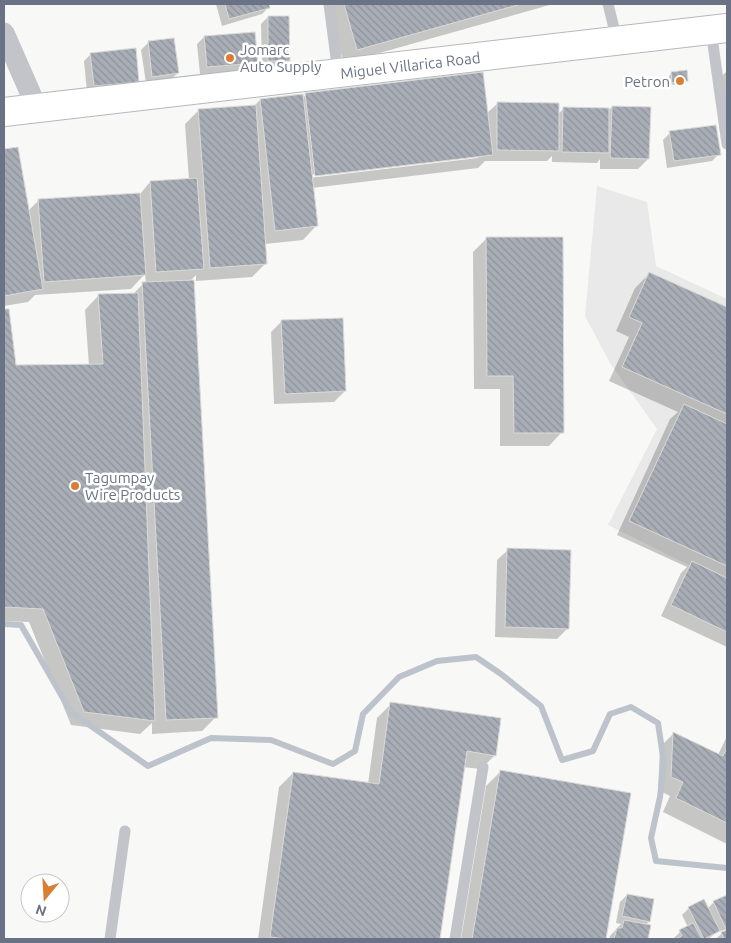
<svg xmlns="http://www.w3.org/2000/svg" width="731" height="943" viewBox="0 0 731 943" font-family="Ubuntu,sans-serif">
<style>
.built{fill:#e9e9e9}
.shadow{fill:#0003;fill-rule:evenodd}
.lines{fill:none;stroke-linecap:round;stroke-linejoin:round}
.stream{stroke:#bcc3ca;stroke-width:6}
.building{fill:url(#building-back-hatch);stroke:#dadad8}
.secondary-casing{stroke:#b4b8be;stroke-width:30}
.service{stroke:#c2c4c9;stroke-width:11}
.minor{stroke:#c2c4c9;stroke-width:21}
.secondary{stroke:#fff;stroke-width:28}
.poi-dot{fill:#d97e35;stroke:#fff;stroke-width:2}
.labels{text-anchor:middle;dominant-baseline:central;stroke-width:5;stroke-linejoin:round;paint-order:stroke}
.poi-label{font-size:15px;fill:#697385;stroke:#fff;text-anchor:start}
.street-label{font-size:15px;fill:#697385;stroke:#fff}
</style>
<defs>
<pattern id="building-back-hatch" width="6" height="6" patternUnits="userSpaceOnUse" patternTransform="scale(1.25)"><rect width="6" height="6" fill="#a9aeb6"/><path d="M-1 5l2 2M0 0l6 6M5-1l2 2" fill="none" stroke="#8e929a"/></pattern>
</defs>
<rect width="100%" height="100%" fill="#f8f8f6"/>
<!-- built -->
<polygon class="built" points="597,186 647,202 656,266 727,299 727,584 608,525 657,429 610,363 585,316"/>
<!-- shadow -->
<g class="shadow">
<polygon points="216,4 268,4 269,7 262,14 222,26"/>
<polygon points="326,4 553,4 344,63"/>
<polygon points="268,17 289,61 282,68 262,68 261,24"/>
<polygon points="204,37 256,63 249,70 200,74 197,44"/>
<polygon points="149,42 178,73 170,80 146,83 141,50"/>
<polygon points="91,54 138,81 131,89 87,92 84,61"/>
<polygon points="727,71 727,117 722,76"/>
<polygon points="672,73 687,81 684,84 669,85 669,76"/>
<path d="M306 95 486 114 498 103 558 114 564 108 610 109 612 107 648 159 638 169H600V159L597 163 552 162V156L547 161H485L478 168 312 188 316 226 303 240 265 244 266 263 252 277 196 281V275L190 281 216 717 202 731 152 734V723L140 734 71 725 29 622 4 621V310H8L15 366H89L85 310 98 296 132 295 143 284 146 283 145 274 131 289 35 295 28 302 4 306V151L17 148 28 211 39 200 140 194 150 182 189 180 185 124 199 110 253 107 260 100 302 98ZM478 155V158L309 178V175Z"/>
<polygon points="670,133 719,154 712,161 667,168 663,140"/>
<polygon points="487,238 562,432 549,446 500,446 500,389 474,389 473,252"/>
<polygon points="649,274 727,308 727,647 661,616 681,573 687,567 617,535 670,419 678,412 609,381 629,337 616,331 635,288"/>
<polygon points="282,321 345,391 334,402 274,404 271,332"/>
<polygon points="508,550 568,628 557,639 495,637 497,560"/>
<polygon points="391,704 495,755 481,769 463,767 439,939 258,939 279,787 293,773 368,784 377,718"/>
<polygon points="674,733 718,755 727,736 727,844 663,812 670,796 658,790 660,747"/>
<polygon points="500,772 629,794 605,939 461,939 486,786"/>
<polygon points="627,895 649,922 645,925 649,926 647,939 609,939 610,936 621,924 616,923 620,902"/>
<polygon points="727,896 727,929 717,932 708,939 673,939 680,932 688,927 682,915 689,908 708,908 714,902"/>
<polygon points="727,931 727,939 716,939 722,933"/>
</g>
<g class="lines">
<!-- stream -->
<polyline class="stream" points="4,624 21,625 71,712 148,766 211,738 271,740 333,764 355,751 363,714 399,677 437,661 476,657 501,674 541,706 562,760 593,751 610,714 631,707 658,723 664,763 660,797 651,838 656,861 727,868"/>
</g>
<!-- building -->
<g class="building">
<polygon points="225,4 269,4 270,8 229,19"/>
<polygon points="344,4 521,4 357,50"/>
<polygon points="268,16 289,16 290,61 268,61"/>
<polygon points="255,32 258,63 207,67 204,36"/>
<polygon points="174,38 179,73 152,77 148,41"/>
<polygon points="136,48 139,82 94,86 90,53"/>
<polygon points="687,70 688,81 672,83 671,72"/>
<polygon points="483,72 493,155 315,176 305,93"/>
<polygon points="303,94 318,226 275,231 260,99"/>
<polygon points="497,102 559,103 559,151 497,150"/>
<polygon points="256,105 267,264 210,268 198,109"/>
<polygon points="612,106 651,107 649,159 610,158"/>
<polygon points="563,107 609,108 609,153 562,152"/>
<polygon points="716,125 721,155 674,161 669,131"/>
<polygon points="18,147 43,289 4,296 4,149"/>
<polygon points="197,178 204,269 156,272 150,181"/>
<polygon points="140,193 146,275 44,282 38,199"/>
<polygon points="486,237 563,237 564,433 514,433 513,376 487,376"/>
<polygon points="649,272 727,307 727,414 622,367 642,323 629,317"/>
<polygon points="194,280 218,718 166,720 142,282"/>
<polygon points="138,293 155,721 84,712 43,609 4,607 4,309 9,309 16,365 103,364 98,294"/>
<polygon points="343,318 346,391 285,394 281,320"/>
<polygon points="684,404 727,424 727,566 629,521"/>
<polygon points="507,548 571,550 569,629 505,627"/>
<polygon points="692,561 727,578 727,632 671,605"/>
<polygon points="390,702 501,718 496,756 467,751 440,939 287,939 270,937 293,772 379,784"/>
<polygon points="673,732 723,756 727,748 727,823 676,798 683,782 671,777"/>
<polygon points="500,770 631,793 606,939 472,939"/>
<polygon points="627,894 654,899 650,922 622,916"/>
<polygon points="727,895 727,926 725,927 713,901"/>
<polygon points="704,899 720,931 704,939 688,907"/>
<polygon points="624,920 651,925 648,939 614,939 617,928 622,928"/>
<polygon points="693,923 702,939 675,939 682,936 679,930"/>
<polygon points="727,930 727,939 724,939 721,932"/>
</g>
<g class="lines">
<defs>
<g id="secondary">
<path id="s1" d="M4 112 727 28"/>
</g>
</defs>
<!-- secondary casing -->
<use href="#secondary" class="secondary-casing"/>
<!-- service -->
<g class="service">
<polyline points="329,4 338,73"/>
<polyline points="608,4 617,40"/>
<polyline points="711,30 727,144"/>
<polyline points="110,939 125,831"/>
<polyline points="455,939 483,767"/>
</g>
<!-- minor -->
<polyline class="minor" points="4,33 37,108"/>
<!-- secondary -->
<use href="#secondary" class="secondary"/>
</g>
<!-- markers -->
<g class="poi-dot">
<circle cx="230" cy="58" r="5"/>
<circle cx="680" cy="81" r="5"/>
<circle cx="75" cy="486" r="5"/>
</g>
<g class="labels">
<!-- poi labels -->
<g class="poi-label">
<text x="240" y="49">Jomarc<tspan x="240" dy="17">Auto Supply</tspan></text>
<text x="670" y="81" text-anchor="end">Petron</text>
<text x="85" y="477">Tagumpay<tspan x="85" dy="17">Wire Products</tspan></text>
</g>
<!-- street labels -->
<g class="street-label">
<text stroke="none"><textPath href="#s1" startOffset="409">Miguel Villarica Road</textPath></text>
</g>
</g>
<!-- border -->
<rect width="731" height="943" fill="none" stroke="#697385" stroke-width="10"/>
<!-- north arrow -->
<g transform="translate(45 898) rotate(198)"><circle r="24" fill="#ffffff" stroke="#c3c7ce"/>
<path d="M0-4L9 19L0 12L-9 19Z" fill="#d97e35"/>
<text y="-8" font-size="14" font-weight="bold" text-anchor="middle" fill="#697385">N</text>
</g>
</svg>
